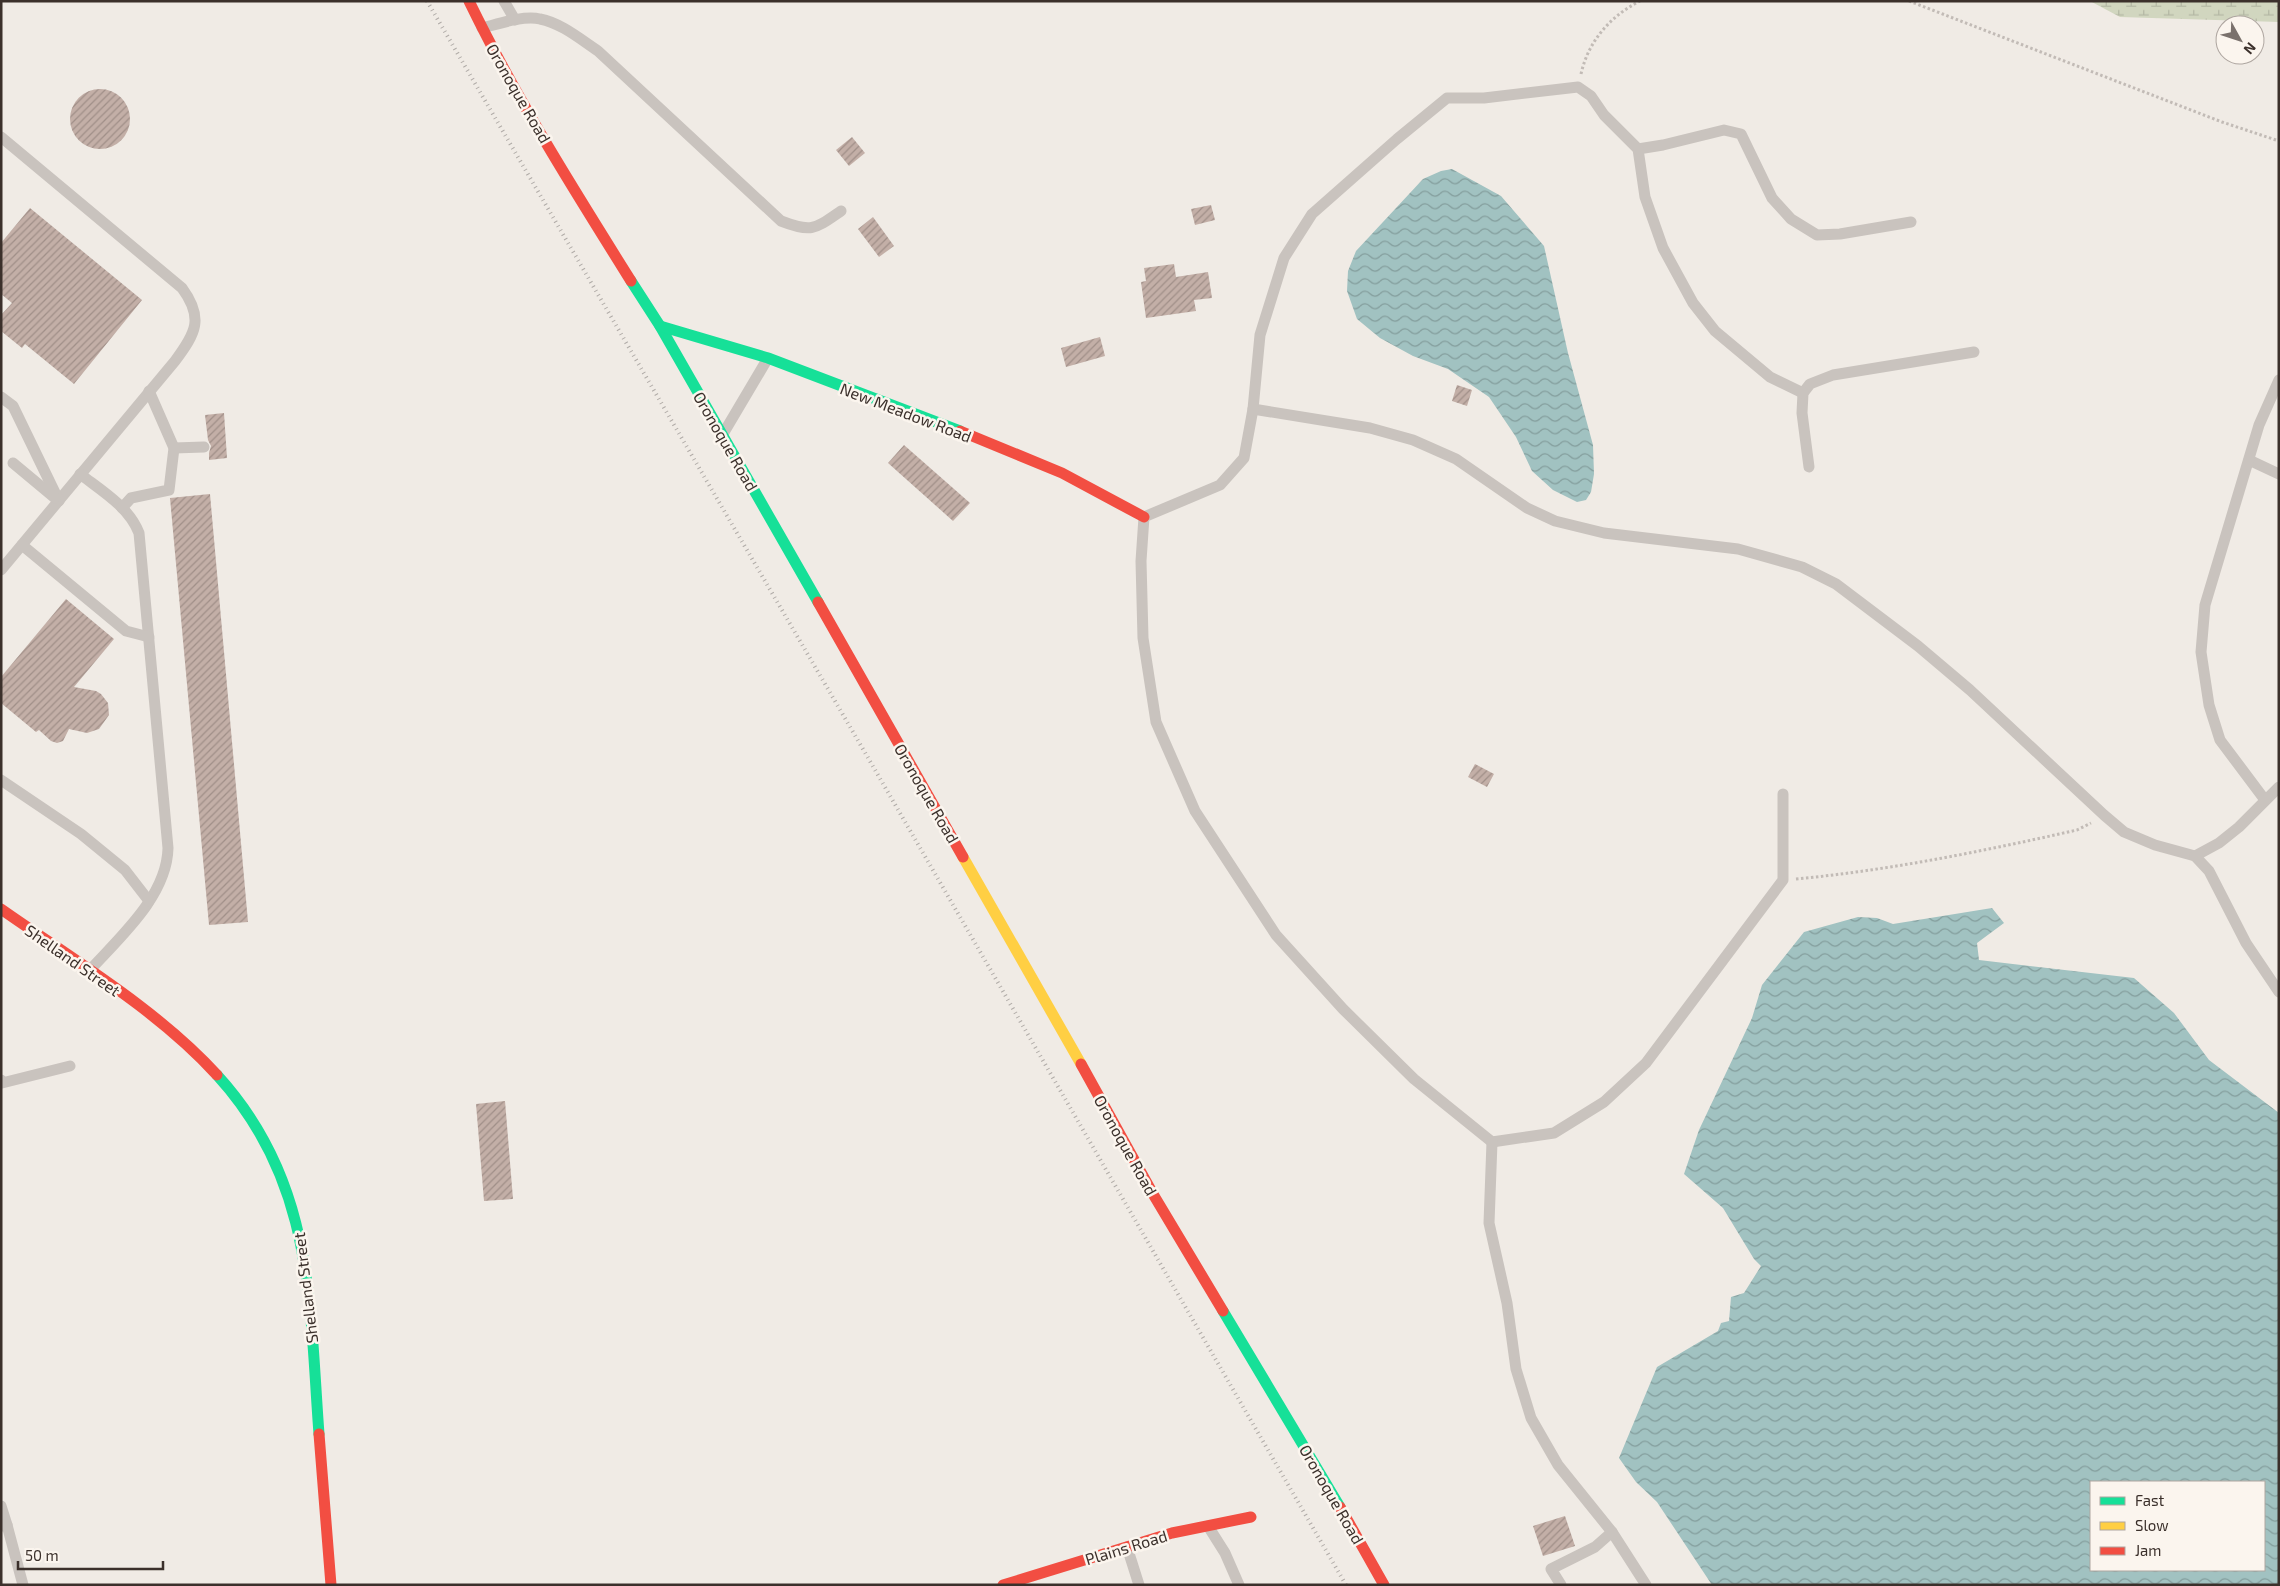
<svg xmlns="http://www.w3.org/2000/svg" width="2280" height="1586" viewBox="0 0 2280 1586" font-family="'Exo 2',sans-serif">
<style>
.wetland{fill:url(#wetland-marsh)}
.water{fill:url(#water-waves);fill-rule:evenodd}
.building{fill:url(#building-hatch)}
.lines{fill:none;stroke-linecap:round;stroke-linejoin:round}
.path{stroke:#c2bbb6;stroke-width:3;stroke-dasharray:2.5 2.5;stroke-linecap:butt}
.lane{stroke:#c9c3be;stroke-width:11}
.fast{stroke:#16e098;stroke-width:11}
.slow{stroke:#ffcf43;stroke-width:11}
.jam{stroke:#f24e42;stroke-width:11}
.rail{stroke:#b1aca8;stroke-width:4;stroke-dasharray:1 4;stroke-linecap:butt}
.labels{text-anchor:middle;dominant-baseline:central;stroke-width:5;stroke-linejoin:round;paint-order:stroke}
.street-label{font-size:16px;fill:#3b302b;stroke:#fbf5ee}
</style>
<defs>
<pattern id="wetland-marsh" width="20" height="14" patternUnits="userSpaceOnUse" patternTransform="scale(1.25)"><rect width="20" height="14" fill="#d1d6bf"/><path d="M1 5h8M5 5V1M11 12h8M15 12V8" fill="none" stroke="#b4b8a4"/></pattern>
<pattern id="water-waves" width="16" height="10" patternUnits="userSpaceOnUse" patternTransform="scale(1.25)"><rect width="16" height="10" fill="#a1c2c1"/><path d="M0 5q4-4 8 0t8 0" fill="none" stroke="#849e9d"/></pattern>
<pattern id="building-hatch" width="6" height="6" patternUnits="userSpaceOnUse" patternTransform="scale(1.25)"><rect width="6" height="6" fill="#c3afa7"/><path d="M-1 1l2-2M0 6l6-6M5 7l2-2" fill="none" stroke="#a08f88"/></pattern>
</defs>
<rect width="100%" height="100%" fill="#f0ebe5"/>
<!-- wetland -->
<polygon class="wetland" points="2090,1 2279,1 2279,22 2120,17"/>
<!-- water -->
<g class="water">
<polygon points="1452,169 1501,196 1544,246 1568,353 1593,445 1594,474 1591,492 1586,500 1577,502 1553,490 1532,471 1516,437 1489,397 1448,369 1413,356 1380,338 1357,319 1347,291 1348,271 1356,251 1423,179 1441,171"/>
<path d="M1992 908 2004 923 1977 943 1979 960 2134 978 2174 1013 2209 1060 2279 1113V1585H1712L1657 1502 1636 1482 1619 1458 1657 1367 1718 1331 1721 1323 1729 1321 1731 1297 1744 1293 1761 1266 1754 1259 1723 1208 1684 1174 1699 1130 1752 1018 1762 985 1804 932 1858 917 1877 918 1893 924ZM2091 1482H2264V1570H2091Z"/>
</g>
<!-- building -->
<g class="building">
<circle cx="100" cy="119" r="30"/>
<polygon points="852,137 865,153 849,166 836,150"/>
<polygon points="1211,205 1215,220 1195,225 1191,209"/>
<polygon points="30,208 142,300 74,384 25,344 22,348 1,331 1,315 12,303 1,294 1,243"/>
<polygon points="873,217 894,246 879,257 858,229"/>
<polygon points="1174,264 1176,277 1208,272 1212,298 1194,300 1196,311 1146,318 1141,282 1146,281 1144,268"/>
<polygon points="1100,337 1105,356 1066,367 1061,348"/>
<polygon points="1457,385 1472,390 1467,406 1452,401"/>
<polygon points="224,413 227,458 209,460 209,453 211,446 208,440 205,415"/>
<polygon points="904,445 970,503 953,521 888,463"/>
<polygon points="210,494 248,922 209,925 170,498"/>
<polygon points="66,599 114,639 74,687 96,691 101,694 108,703 109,715 99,729 87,733 69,729 63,741 57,743 51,741 39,730 36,732 1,703 1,677"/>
<polygon points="1475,764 1494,774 1487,787 1468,777"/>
<polygon points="505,1101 513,1199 484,1201 476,1104"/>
<polygon points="1565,1516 1575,1546 1543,1556 1533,1526"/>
</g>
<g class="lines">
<!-- path -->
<g class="path">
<polyline points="1909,1 2222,122 2279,141"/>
<path d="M1581 74C1588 42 1610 16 1640 1"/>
<path d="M1796 879C1891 870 1984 851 2077 830L2091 823"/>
</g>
<!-- lane -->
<g class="lane">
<polyline points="504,1 515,20"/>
<path d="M482 28C498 24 524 15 540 19 561 23 580 39 598 51L781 221C812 233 815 229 841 211"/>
<path d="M1 137 182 288C204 318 196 333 175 361L1 570"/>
<polyline points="1638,149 1663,145 1724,130 1741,134 1772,198 1791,219 1817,235 1840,234 1911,222"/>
<polyline points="1,397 13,406 59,501"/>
<polyline points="1253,409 1370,428 1413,440 1456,459 1527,508 1555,521 1604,533 1738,549 1802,567 1836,584 1918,646 1970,690 2104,815 2124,832 2155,845 2195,856 2209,871 2246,943 2279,992"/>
<polyline points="723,434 768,358"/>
<polyline points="174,448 204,447"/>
<polyline points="2249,460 2279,474"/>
<polyline points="13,463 55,498"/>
<polyline points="1809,467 1802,413 1803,393 1810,384 1833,375 1974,352"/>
<path d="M80 474C102 491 129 507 139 533L168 848C167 896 120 937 89 971"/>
<polyline points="122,508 131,498 169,490 174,448 149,391"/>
<polyline points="22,545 126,631 149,637"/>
<polyline points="1,780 81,834 125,870 149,901"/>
<polyline points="1783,794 1783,880 1646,1063 1604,1102 1554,1133 1492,1142 1414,1079 1343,1009 1276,935 1195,811 1156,722 1143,638 1141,561 1144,517 1220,485 1244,458 1253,409 1260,335 1284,258 1312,214 1397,139 1447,98 1484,98 1578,87 1591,96 1604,115 1638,149 1645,197 1663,248 1693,303 1715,331 1770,377 1803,393"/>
<polyline points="2265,800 2220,740 2209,705 2201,652 2205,605 2259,425 2279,380"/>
<polyline points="2195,856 2219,843 2239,827 2279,787"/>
<polyline points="1,1080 2,1083 70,1066"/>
<polyline points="1492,1142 1489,1223 1507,1303 1516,1369 1531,1418 1558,1465 1612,1532 1646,1585"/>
<polyline points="1,1506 7,1525"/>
<polyline points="1,1526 7,1525 23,1585"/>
<polyline points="1208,1526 1225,1553 1239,1585"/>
<polyline points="1127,1547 1139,1585"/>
<polyline points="1561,1585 1551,1569 1595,1547 1612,1532"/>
</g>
<!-- fast -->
<g class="fast">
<polyline points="631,281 660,326 818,602"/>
<polyline points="660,326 768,358 960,431"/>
<path d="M217 1075C314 1181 309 1301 319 1434"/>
<polyline points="1223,1311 1340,1507"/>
</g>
<!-- slow -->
<polyline class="slow" points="963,857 1081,1064"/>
<!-- jam -->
<g class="jam">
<path d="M469 1C516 98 574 190 631 281"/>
<polyline points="960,431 1062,473 1144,517"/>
<polyline points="818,602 963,857"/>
<path d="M1 909C72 959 158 1010 217 1075"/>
<polyline points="1081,1064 1153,1194 1223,1311"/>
<polyline points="319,1434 331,1585"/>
<polyline points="1340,1507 1384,1585"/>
<polyline points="1003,1585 1172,1533 1251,1517"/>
</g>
<!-- rail -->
<polyline class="rail" points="427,1 867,756 1346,1585"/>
</g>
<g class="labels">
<!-- street labels -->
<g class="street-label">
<text transform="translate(519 93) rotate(60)">Oronoque Road</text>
<text transform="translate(906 412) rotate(21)">New Meadow Road</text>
<text transform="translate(726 441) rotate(60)">Oronoque Road</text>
<text transform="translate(927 793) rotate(60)">Oronoque Road</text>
<text transform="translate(73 960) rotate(35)">Shelland Street</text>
<text transform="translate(1126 1145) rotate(61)">Oronoque Road</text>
<text transform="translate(305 1288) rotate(-97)">Shelland Street</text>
<text transform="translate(1332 1494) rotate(60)">Oronoque Road</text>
<text transform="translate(1126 1547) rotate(-17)">Plains Road</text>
</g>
</g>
<!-- border -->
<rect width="2280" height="1586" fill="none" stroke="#3b302b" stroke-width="5"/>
<!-- legend -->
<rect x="2090" y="1481" width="175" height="90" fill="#fbf5ee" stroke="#aea6a0"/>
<rect x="2100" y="1497" width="25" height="8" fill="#16e098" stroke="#aea6a0"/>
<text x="2135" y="1506" font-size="15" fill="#3b302b">Fast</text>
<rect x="2100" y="1522" width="25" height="8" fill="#ffcf43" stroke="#aea6a0"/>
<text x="2135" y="1531" font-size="15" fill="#3b302b">Slow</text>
<rect x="2100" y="1547" width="25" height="8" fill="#f24e42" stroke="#aea6a0"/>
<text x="2135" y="1556" font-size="15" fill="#3b302b">Jam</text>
<!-- north arrow -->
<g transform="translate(2240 40) rotate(130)"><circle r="24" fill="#fbf5ee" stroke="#aea6a0"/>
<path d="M0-4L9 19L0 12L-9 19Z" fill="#7a716c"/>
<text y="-8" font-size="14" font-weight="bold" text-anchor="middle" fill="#3b302b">N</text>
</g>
<!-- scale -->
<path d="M18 1561v8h145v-8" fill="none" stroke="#3b302b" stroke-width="2.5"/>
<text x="25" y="1561" font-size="15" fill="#3b302b" stroke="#fbf5ee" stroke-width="4" paint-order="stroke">50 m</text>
</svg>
